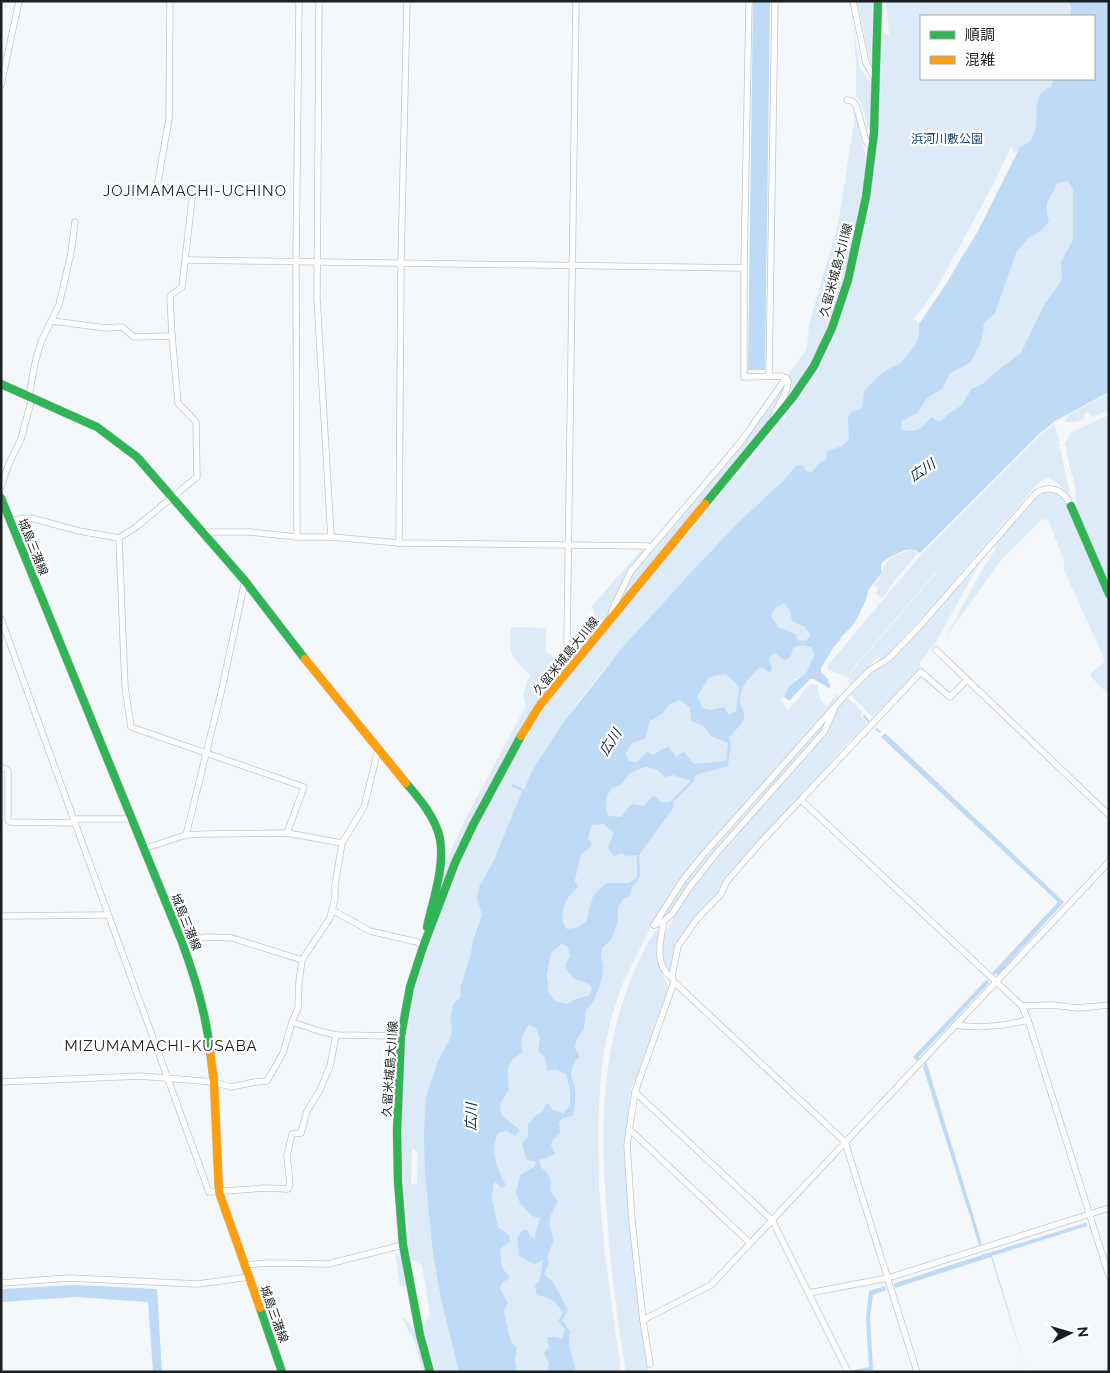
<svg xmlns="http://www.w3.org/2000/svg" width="1110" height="1373" viewBox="0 0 1110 1373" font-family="Raleway,'Noto Sans JP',sans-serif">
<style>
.green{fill:#ddebf8;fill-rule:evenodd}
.water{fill:#bedaf6;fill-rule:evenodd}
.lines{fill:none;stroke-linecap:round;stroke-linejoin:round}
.stream{stroke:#bedaf6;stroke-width:2}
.street-casing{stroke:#c4c6c9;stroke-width:7}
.fast-casing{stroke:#c4c6c9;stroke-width:9}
.slow-casing{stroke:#c4c6c9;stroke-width:9}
.street{stroke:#fefefe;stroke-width:5.5}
.fast{stroke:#30b455;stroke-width:8}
.slow{stroke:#ff9f0a;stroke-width:8}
.labels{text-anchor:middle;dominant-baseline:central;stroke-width:4.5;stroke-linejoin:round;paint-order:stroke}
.park-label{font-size:12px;fill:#12436c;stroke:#fff}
.street-label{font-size:12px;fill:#1b1f22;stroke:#fff}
.water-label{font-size:14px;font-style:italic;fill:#112e47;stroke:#fff}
.quarter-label{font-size:15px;letter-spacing:1px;fill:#1b1f22;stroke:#fff}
</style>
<rect width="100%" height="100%" fill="#f5f8fa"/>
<!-- green -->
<g class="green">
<polygon points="857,1 873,1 871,66"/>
<path d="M886 1 1070 2V16H921V79H1090L1029 194 1085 170 1082 268 1021 353 994 373 984 383 971 389 962 405 949 413 940 423 931 417 923 428 913 431 824 476 738 523 693 570 622 648 584 694 547 747 523 789 512 784 511 786 522 791 494 860 479 887 478 902 482 915 474 937 470 956 461 986 460 997 453 1004 450 1020 452 1028 450 1039 438 1060 434 1074 441 1299 459 1372H436L423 1326 430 1315 422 1266 410 1258 401 1143 403 1061 414 991 438 920 472 837 511 763 551 697 797 403 831 345 854 273 869 207 879 121 883 32 889 36ZM1012 145 1013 152H1017L1016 155 978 231 946 284 919 324 914 319 938 286 993 185ZM412 1148 418 1152 417 1185 411 1183Z"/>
<polygon points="853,25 860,68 873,86 870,129 867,128 861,102 856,97 856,63"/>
<polygon points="853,105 866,157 860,205 843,280 828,326 810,365 779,410 790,388 789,374 807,349 809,324 838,224 854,123"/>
<polygon points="785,384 785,389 770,419 614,608 632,573"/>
<polygon points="1109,393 1108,411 1092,417 1088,412 1085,414 1084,419 1076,422 1065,422 1068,415"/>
<polygon points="1109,415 1109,534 1106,535 1109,537 1109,588 1077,511 1075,486 1066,451 1067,449 1072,455 1065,445 1070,433"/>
<path d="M1054 424 1060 442H1049L1059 443 1071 499 1060 485 1048 477 1038 483 930 609 885 657 881 661 879 656 851 685 848 684 850 679 843 675 845 674 842 675 827 669 828 665 920 556 1038 437ZM936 573 850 673H849L935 573Z"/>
<polygon points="1052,492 1060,496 1065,500 1109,602 1109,695 1091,677 1091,673 1104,662 1104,658 1064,570 1064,561 1049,522 1046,519 1041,520 1002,559 945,638 982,570 995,550 997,541 1036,497 1043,493"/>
<path d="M642 549 645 551 630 569 607 617 531 712 439 898 446 861 465 819 526 706 523 693 530 675C509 654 509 656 511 627L546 628V651L556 659 565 645 595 614 592 606Z"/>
<path d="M913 550 918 553 896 579 882 598 876 593 878 587 873 586C879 581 881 577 883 569 887 558 902 551 913 550Z"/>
<polygon points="981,561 936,642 919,663 921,666 900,690 872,717 851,695 871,673 887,664 894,657"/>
<path d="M773 590 815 624 812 647 814 656 806 673 796 679 789 686 784 697 780 699 788 710 810 684 817 685 821 701 827 706 837 694 841 698 682 877 650 929 622 985 611 1019 605 1046 601 1075 598 1123 599 1186 605 1255 621 1372H517L515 1359 517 1349 511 1342 504 1311 508 1303 500 1288 502 1283 510 1278 502 1267 499 1249 509 1235 498 1228 492 1198 494 1180 506 1185C497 1167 489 1153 497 1133L507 1131V1121L500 1115 499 1104 509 1090 508 1068 521 1046 524 1031 529 1025 557 1018C548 990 545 982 551 953L593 921 571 933C568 930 564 927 563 923 558 910 568 895 577 887 570 870 587 841 592 824H604L622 821 609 816C604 806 605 797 612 788L621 785 630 773 659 763H636L628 760 626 753 632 743 645 739 650 721 671 694 705 716 692 693 761 628Z"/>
<path d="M848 698 862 711 861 717 865 720 866 725C848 742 832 760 816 779 810 786 804 789 800 796L723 882 719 891 696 915 675 944 670 970 667 971 662 957 661 943 664 934 689 893 708 866 810 753 829 728 838 708Z"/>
<path d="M826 721C817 740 788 768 773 785 735 828 700 867 668 915L665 916V911L684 882Z"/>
<path d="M657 929C660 937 656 945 656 953 657 965 663 977 669 987L639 1073 631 1088 627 1128 641 1320 649 1372H626C617 1320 611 1269 607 1217 599 1117 601 1027 651 937L653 936 654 931Z"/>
<polygon points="395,1254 401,1255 407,1287 400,1286"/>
<path d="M401 1317C419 1325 422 1355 427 1372H423L414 1340Z"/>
</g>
<!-- water -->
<g class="water">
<polygon points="753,1 770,1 765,370 748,370"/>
<path d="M1069 1H1109V392L1055 421 1038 435 920 553C910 546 904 551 894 555 885 560 878 562 882 573L868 590C869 595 858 618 854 623 851 628 845 633 840 638L841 639 833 648 821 668V672L829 680 828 682 831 686 829 688 814 679H810L789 701 784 697 789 686 806 673 814 656 812 647C805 646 799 644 793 648L791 656 786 660 782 659 777 654H773L769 658 772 670 769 672 762 667 759 668C750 676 739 688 740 702 741 708 745 712 744 718 742 725 733 732 729 738L731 743 728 766 695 775 694 781 673 802 674 807 639 855 640 876 637 882 632 887 629 897 624 898 618 907V921L611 940 602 948 601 957 603 965 602 979 593 1002 586 1010 584 1028 576 1041 575 1048 580 1057 575 1061C574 1066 570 1072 571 1077 572 1079 574 1082 574 1084 576 1094 576 1107 572 1116L562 1118 559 1123 560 1133 553 1140 551 1145 555 1154 540 1160V1166L548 1174 551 1181 550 1190 558 1202C548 1218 547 1223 554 1240L547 1257 549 1263 544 1274 553 1282 568 1310 562 1320 570 1331C567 1345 573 1358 576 1372H547L549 1363 544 1353 549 1347 547 1337H555L562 1339 565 1329 558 1321 563 1313C556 1300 550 1298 537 1295L535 1286 540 1279 543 1260 535 1264 519 1256 517 1238 522 1231 527 1229 530 1236 534 1238 540 1218 532 1216 520 1203 516 1193 520 1175 534 1167 536 1162 526 1159 522 1143 528 1137V1124L536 1115 543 1111 547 1103 553 1110 563 1113 570 1106V1090L566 1074 556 1069 547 1071 545 1057 538 1051 540 1038 536 1028 529 1025C522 1032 520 1043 523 1052L514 1058 508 1068 509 1090 500 1104 501 1115 520 1130 515 1136 507 1131 498 1133C489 1152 497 1167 506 1185L502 1188 494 1181 492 1198 498 1227 509 1235 510 1241 500 1249 502 1267 510 1278 502 1283 500 1288 508 1303 504 1311 511 1342 517 1348 515 1359 517 1372H459L441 1299 433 1253 425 1174 424 1134 426 1097 438 1060 450 1039 452 1028 450 1020 453 1004 460 997 461 986 470 956 474 937 482 915 477 899 479 887 494 860 522 791 511 786 512 784 524 789 533 769 563 723 622 648 693 570 738 523 784 480 796 466 799 465 804 466 805 470 810 472 813 471 817 465 826 459 827 451 842 446 849 439 848 417 852 412 862 408 864 391 883 372 901 363 916 344 919 335V324L946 284 978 231 1020 147C1023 145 1027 144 1030 141 1045 121 1025 98 1052 86L1053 79H1094V16H1070L1071 7ZM1068 181 1073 190V240L1061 262 1062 280 1044 305 1021 353 994 373 984 383 971 389 962 405 949 413 940 422 931 417C921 430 918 432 901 430L902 421 917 413 927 398 942 389 950 373 970 363 981 342 984 323 995 313 1016 253 1028 238 1041 231 1049 221C1043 199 1050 201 1057 183ZM784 603 790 611 792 621 805 627 811 636 805 641 798 640 795 634 778 627 771 616 774 609ZM725 674 735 682 739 688 736 711 729 715 724 707 711 710 702 708 697 697 709 677ZM679 700 690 707 691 721 704 726 711 736 728 743 726 761 694 764 684 752 676 757 669 747 660 750 654 755 647 752 636 763 628 760 626 753 632 743 645 739 650 721 662 714 669 705ZM646 767 656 769 665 777 673 775 691 781 670 802H661L654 795 643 806 631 804 621 817 609 816C604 806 605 797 612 788L621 785 630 773ZM604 824 614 833 608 848 614 856 622 853 626 856 637 855V878L629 883H606L593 896 586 922 576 928 567 929C556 916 566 896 578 887L575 881 580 856 592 845 588 838 592 825ZM562 944 568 947 570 956 565 966C575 986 579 976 592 987L590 995 576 999 567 1004 555 1001 549 993 547 975 551 953Z"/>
<polygon points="885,733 1064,902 997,976 997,973 994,975 992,973 1058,902 881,737"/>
<polygon points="986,980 988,980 989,983 919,1057 919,1060 916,1060 913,1057"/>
<polygon points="926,1061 982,1244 979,1245 923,1067"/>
<polygon points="1085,1223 1087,1223 1087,1226 992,1256 1027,1372 991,1257 895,1288 894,1284 898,1282 982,1255 984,1253 985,1254"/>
<polygon points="76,1285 157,1289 162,1372 153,1372 148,1302 75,1297 1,1302 1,1289"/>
<polygon points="885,1286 886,1290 873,1295 870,1317 873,1370 854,1372 854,1370 869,1367 866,1318 869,1291"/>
</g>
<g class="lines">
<!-- stream -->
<g class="stream">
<polyline points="864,716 869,722"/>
<polyline points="876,729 880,732"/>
</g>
<defs>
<g id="street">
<polyline points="319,1 317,298 331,537"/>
<path d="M749 1 744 268V377L782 376 788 381C788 395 776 406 773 419"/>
<polyline points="853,1 866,63 875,79"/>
<polyline points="1,85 19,1"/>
<polyline points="847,100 852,101 856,105 866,141 872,149"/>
<polyline points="185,260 744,268"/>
<polyline points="52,321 106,328 122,327 134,337 172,336"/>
<polyline points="769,376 775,1"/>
<polyline points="29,396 35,363 41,342 59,305 71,253 75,222"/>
<polyline points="1,487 8,466 21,439 32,398"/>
<polyline points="10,520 31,518 79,531 119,538 136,527 197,477 196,422 178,403 172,336 170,296 182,287 193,190 157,187 169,119 170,1"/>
<polyline points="204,532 250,532 297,537 331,537 399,543 647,546 651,547"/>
<polyline points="297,537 296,262 299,1"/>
<polyline points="119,538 125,687 131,727 304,787 287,833"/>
<polyline points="399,543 401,263 407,1"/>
<polyline points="611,616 612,610 631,571 740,443 786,378"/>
<polyline points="1,619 209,1192 265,1188 288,1189 290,1184 287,1156 292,1134 301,1133 307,1111 320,1090 330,1066 336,1035"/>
<polyline points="567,643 576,1"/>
<polyline points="936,650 1109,815"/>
<polyline points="1,768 6,769 8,771 8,820 10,822 75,823"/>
<polyline points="801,800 1022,1006 1028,1020 1109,1276"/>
<polyline points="74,819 131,819"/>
<polyline points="186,835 221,693 245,581"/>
<polyline points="143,849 186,835 206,834 287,833 342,843"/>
<polyline points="332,910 370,931 417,942 423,947"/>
<polyline points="1,916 108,915"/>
<path d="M664 921C660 940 654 966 672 978"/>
<path d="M654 925 683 880 702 856 848 692 870 670 888 659 918 628 1036 493C1051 484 1064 490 1071 506"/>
<polyline points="654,925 664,921 672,914 689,888 715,855 824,732 834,710"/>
<polyline points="182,942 207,937 232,938 302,960"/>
<polyline points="1022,1006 1052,1005 1078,1008 1109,1005"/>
<polyline points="292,1022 319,1031 336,1035 401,1036"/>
<path d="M955 1025C980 1029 1004 1026 1028 1020"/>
<polyline points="1,1082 140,1076 214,1082 231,1087 255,1082 267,1081 283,1053 292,1022 298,1008 299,982 302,960 330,918 335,898 335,885 342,843 364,807 378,750"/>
<polyline points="635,1092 772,1220 848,1372"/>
<polyline points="629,1129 750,1243"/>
<polyline points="245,1265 268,1263 328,1264 403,1245"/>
<polyline points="1,1283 69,1278 198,1284 249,1277"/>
<polyline points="809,1293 888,1278 1109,1208"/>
<polyline points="643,1320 632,1221 627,1145 635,1092 674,982"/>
<polyline points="650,1364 643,1320 711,1285 1109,862"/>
<polyline points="917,1372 845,1142 674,982 672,976 678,946 697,919 721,894 727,881 761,842 921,672 950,697 967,680"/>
</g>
<g id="fast">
<polyline points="1,384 97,427 137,457 245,581 305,659"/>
<path d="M1 498 182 942C195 978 206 1013 210 1051"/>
<polyline points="705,504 793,397 814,366 832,328 848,280 866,197 874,133 878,1"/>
<polyline points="1071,506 1109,594"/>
<path d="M406 783C419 798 436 818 440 839 445 866 433 900 427 927"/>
<polyline points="260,1308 282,1372"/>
<polyline points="430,1372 420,1335 403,1245 398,1182 397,1131 401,1036 410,987 423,947 455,863 473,825 521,736"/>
</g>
<g id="slow">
<polyline points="305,659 406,783"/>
<polyline points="521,736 540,705 705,504"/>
<polyline points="210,1051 214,1082 219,1192 260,1308"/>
</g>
</defs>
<!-- street casing -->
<use href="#street" class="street-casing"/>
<!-- fast casing -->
<use href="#fast" class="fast-casing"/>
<!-- slow casing -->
<use href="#slow" class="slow-casing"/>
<!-- street -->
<use href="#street" class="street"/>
<!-- fast -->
<use href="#fast" class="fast"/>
<!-- slow -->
<use href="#slow" class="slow"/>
</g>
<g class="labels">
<!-- park labels -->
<g class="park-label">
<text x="947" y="139">浜河川敷公園</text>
</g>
<!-- street labels -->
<g class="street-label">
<text transform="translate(836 270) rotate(-75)">久留米城島大川線</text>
<text transform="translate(33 547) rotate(68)">城島三潴線</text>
<text transform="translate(566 656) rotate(-51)">久留米城島大川線</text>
<text transform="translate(186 922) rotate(68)">城島三潴線</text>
<text transform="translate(390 1069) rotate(-86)">久留米城島大川線</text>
<text transform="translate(274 1314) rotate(70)">城島三潴線</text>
</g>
<!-- water labels -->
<g class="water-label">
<text transform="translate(922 470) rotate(-34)">広川</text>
<text transform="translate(610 742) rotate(-57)">広川</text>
<text transform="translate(471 1117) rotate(-89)">広川</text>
</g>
<!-- quarter labels -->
<g class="quarter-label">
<text x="195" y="191">JOJIMAMACHI-UCHINO</text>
<text x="161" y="1046">MIZUMAMACHI-KUSABA</text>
</g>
</g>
<!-- border -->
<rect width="1110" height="1373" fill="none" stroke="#1b1f22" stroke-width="5"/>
<!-- legend -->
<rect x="920" y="15" width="175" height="65" fill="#ffffff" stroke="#a4a5a7"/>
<rect x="930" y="31" width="25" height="8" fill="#30b455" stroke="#a4a5a7"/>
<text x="965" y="40" font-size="15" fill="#1b1f22">順調</text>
<rect x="930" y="56" width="25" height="8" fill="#ff9f0a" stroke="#a4a5a7"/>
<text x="965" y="65" font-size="15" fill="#1b1f22">混雑</text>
<!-- north arrow -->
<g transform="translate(1070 1333) rotate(85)" stroke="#ffffff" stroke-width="4" paint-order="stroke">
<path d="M0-4L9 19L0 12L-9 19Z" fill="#1b1f22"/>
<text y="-8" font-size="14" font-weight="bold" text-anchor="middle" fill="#1b1f22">N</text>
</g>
</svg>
